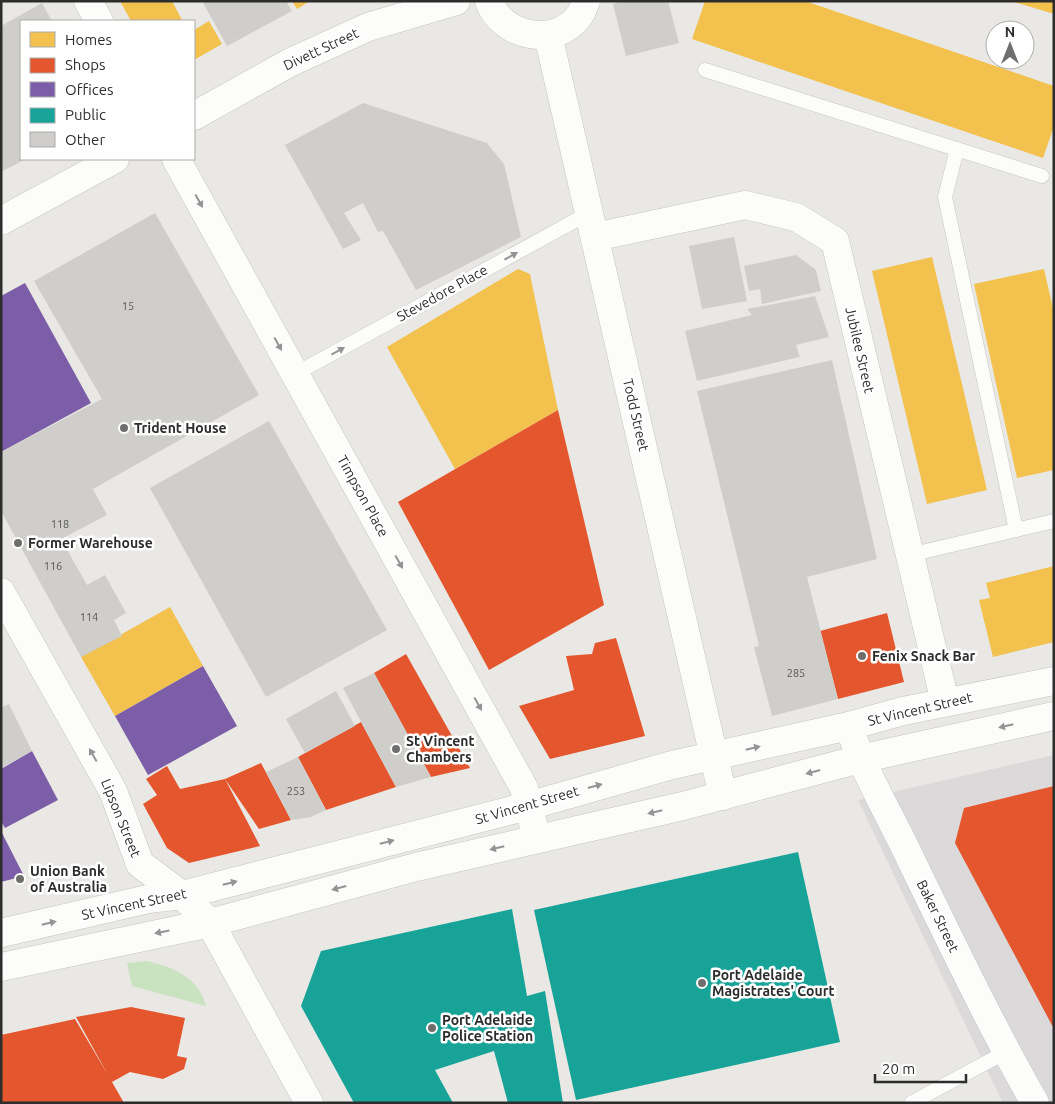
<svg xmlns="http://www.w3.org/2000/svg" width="1055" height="1104" viewBox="0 0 1055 1104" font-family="Ubuntu,sans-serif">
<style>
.industrial{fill:#dbd9da}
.green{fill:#c9e2c0}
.homes{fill:#f2c14e}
.shops{fill:#e4572e}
.offices{fill:#7b5ea7}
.public{fill:#17a398}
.building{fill:#cfceca}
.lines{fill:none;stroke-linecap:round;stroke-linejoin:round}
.service-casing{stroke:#c4c4c3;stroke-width:15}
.minor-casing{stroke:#c4c4c3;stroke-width:29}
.secondary-casing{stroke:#c4c4c3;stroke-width:29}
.service{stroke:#fcfcfb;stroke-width:14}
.minor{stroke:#fcfcfb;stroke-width:28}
.secondary{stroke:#fcfcfb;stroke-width:28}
.oneway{fill:#949494}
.poi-dot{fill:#6f6e6d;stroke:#fff;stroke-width:2}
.labels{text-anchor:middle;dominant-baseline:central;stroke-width:5;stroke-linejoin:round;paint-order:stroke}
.number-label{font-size:11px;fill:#575756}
.street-label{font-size:14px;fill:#2d2d2d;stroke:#fff}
.poi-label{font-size:14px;font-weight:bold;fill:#2d2d2d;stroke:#fff;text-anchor:start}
</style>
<rect width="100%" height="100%" fill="#eae8e4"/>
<!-- industrial -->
<polygon class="industrial" points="1054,755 1054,1103 1003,1103 858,800"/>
<!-- green -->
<path class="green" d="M147 961C173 967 198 977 206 1006L132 986 127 963Z"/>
<!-- homes -->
<g class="homes">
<polygon points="120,1 172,1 182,20 131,21"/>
<polygon points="292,1 310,1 297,9"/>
<polygon points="705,1 805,1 1054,86 1054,126 1043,158 692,39"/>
<polygon points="1014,1 1054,1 1054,14 1014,2"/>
<polygon points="209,21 222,44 194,60 194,30"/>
<polygon points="932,257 987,490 927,504 872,271"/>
<polygon points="518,269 530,274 558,410 455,469 387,347"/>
<polygon points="1044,269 1054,313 1054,470 1017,478 974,284"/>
<polygon points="1054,566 1054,642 993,657 979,600 990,598 986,583"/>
<polygon points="170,607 203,666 115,716 81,657"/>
</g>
<!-- shops -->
<g class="shops">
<polygon points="558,410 604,605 489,670 398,502"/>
<polygon points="887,613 904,682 838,699 820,631"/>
<polygon points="616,638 645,736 550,759 519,706 574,690 566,656 592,654 595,643"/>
<polygon points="406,654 470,768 431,777 374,673"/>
<polygon points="361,722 396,787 326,810 298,757"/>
<polygon points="261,763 291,820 259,829 225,779 260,846 189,863 167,848 143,804 157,795 146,779 167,766 180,789 225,779"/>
<polygon points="1054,786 1054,1029 955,843 964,808"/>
<polygon points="131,1007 185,1018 177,1056 187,1058 184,1069 163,1079 130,1072 112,1082 124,1103 1,1103 1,1035 75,1019 108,1075 76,1017"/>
</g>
<!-- offices -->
<g class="offices">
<polygon points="25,283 91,403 1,452 1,296"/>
<polygon points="203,666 237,726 148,775 115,716"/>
<polygon points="32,751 58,800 5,828 1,821 1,769"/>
<polygon points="1,831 24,876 1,882"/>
</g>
<!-- public -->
<g class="public">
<polygon points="798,852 840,1042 576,1100 534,910"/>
<polygon points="512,909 527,996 545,991 563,1103 508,1103 494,1051 435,1070 453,1103 354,1103 301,1006 321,951"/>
</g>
<!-- building -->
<g class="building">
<polygon points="202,1 286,1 292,11 227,46"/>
<polygon points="624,1 668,1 679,43 626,56 613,4"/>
<polygon points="42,3 52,21 21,21 21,159 26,159 1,172 1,26"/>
<polygon points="363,103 487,143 504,164 521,237 416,290 383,231 378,232 363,203 344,213 361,240 343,249 285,145"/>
<polygon points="155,213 259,395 93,489 107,515 61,539 87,585 105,575 126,613 114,620 122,636 81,657 1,511 1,452 102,399 34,281"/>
<polygon points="734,237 747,301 702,309 689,246"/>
<polygon points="796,255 816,270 821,291 762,304 760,289 749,291 744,266"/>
<polygon points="815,296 829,337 796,345 800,357 697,381 685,331 752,315 747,309"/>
<polygon points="832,360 877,559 807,577 838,699 772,716 754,647 759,646 697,391"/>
<polygon points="269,421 387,630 266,697 150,488"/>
<polygon points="374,673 431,777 396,787 343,688"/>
<polygon points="336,691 355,726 305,753 286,719"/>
<polygon points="9,704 32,751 1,768 1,708"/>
<polygon points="298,757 326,810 311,817 291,820 266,772"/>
</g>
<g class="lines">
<defs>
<g id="service">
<polyline points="705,70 1042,176"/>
<polyline points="957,149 945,197 1016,530"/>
<polyline points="295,374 589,213"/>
<polyline points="909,555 1054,521"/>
<polyline points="911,1103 1006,1052"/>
</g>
<g id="minor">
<polyline points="88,1 99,21"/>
<path d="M489 1C501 37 556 48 579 16 582 12 584 6 586 1"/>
<polyline points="548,35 723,796"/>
<polyline points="194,116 291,62 368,27 456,1"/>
<polyline points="176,159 514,770 524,788 537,839"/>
<polyline points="1,221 115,159"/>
<polyline points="595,237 745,205 796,217 835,241 945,702"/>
<polyline points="1,592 113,791 140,864 182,895 210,923 309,1103"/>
<path d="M849 726C864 773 890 815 911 860 951 942 990 1024 1035 1103"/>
</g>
<g id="secondary">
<polyline points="1,933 148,899 182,895 528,806 672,765 849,726 903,711 1054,681"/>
<polyline points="1,967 210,923 416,867 683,806 860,759 1054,716"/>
</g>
</defs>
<!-- service casing -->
<use href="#service" class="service-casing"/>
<!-- minor casing -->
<use href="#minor" class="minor-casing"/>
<!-- secondary casing -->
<use href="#secondary" class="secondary-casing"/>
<!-- service -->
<use href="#service" class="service"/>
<!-- minor -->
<use href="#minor" class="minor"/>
<!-- secondary -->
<use href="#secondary" class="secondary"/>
</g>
<!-- one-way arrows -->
<defs><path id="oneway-solid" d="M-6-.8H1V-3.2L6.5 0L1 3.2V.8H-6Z" transform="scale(1.25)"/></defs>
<g class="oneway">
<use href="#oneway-solid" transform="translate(199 201) rotate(61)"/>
<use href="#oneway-solid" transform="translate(511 256) rotate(-29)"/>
<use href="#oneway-solid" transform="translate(278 344) rotate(61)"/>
<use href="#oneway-solid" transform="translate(338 351) rotate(-29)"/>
<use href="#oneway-solid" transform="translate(399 562) rotate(61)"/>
<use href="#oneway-solid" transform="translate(478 704) rotate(61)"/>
<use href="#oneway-solid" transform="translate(1006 726) rotate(167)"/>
<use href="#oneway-solid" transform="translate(753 748) rotate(-13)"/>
<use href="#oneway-solid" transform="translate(93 755) rotate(-119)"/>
<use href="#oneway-solid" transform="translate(813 772) rotate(165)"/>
<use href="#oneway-solid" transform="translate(595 786) rotate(-15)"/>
<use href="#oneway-solid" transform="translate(655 812) rotate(167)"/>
<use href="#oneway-solid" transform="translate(387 842) rotate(-14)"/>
<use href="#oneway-solid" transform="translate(497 848) rotate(167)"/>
<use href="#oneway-solid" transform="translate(230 883) rotate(-14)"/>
<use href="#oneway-solid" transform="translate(339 888) rotate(165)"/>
<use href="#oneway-solid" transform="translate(49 923) rotate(-13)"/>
<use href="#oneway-solid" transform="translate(162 932) rotate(169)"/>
</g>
<!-- markers -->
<g class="poi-dot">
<circle cx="124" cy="428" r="5"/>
<circle cx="18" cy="543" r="5"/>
<circle cx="862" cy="656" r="5"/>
<circle cx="396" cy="749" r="5"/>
<circle cx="20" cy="879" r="5"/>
<circle cx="702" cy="983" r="5"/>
<circle cx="432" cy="1028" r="5"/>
</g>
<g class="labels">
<!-- number labels -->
<g class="number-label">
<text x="128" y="306">15</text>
<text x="60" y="524">118</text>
<text x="53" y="566">116</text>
<text x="89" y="617">114</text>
<text x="796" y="673">285</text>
<text x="296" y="791">253</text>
</g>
<!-- street labels -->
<g class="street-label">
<text transform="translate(321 49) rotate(-25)">Divett Street</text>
<text transform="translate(442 293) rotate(-29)">Stevedore Place</text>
<text transform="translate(860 350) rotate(77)">Jubilee Street</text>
<text transform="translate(636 415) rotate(77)">Todd Street</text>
<text transform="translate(363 496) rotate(61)">Timpson Place</text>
<text transform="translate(920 709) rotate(-13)">St Vincent Street</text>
<text transform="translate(527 805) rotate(-16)">St Vincent Street</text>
<text transform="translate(121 818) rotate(68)">Lipson Street</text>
<text transform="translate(134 904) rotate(-12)">St Vincent Street</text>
<text transform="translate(938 916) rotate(64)">Baker Street</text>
</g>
<!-- poi labels -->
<g class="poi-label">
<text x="134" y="428">Trident House</text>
<text x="28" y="543">Former Warehouse</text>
<text x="872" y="656">Fenix Snack Bar</text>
<text x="406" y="741">St Vincent<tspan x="406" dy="16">Chambers</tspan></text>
<text x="30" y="871">Union Bank<tspan x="30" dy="16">of Australia</tspan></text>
<text x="712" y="975">Port Adelaide<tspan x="712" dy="16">Magistrates' Court</tspan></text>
<text x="442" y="1020">Port Adelaide<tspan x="442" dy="16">Police Station</tspan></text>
</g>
</g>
<!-- border -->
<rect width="1055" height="1104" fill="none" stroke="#2d2d2d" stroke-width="5"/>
<!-- legend -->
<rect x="20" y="20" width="175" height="140" fill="#ffffff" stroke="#ababab"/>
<rect x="30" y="32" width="25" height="15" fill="#f2c14e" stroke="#ababab"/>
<text x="65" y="45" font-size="15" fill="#2d2d2d">Homes</text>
<rect x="30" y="58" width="25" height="15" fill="#e4572e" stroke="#ababab"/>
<text x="65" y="70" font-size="15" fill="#2d2d2d">Shops</text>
<rect x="30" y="82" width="25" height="15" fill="#7b5ea7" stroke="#ababab"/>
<text x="65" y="95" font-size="15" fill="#2d2d2d">Offices</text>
<rect x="30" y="108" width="25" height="15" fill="#17a398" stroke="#ababab"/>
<text x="65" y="120" font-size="15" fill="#2d2d2d">Public</text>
<rect x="30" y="132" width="25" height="15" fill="#cfceca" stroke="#ababab"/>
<text x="65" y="145" font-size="15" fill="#2d2d2d">Other</text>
<!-- north arrow -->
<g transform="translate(1010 45)"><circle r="24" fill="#ffffff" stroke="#ababab"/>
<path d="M0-4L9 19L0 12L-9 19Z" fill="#6f6e6d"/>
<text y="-8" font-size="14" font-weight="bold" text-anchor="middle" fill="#2d2d2d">N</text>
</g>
<!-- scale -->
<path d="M875 1074v8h91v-8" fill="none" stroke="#2d2d2d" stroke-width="2.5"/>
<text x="882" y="1074" font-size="15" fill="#2d2d2d" stroke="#ffffff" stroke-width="4" paint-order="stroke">20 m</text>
</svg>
